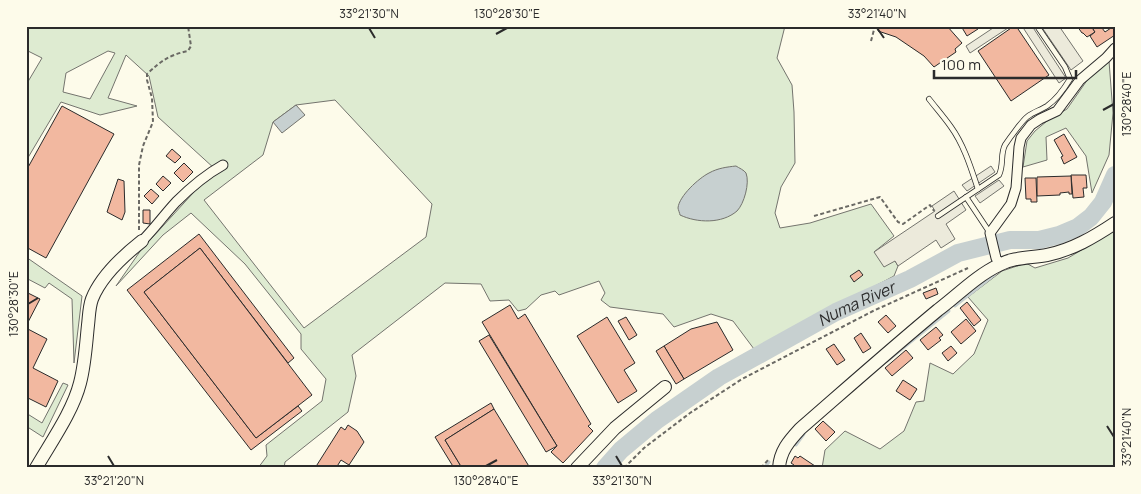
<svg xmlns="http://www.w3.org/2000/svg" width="1141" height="494" viewBox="0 0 1141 494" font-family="Manrope,sans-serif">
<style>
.green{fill:#deebd1;stroke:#74746e;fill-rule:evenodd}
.parking{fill:#eceadb;stroke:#74746e}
.water{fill:#c7d0d0;stroke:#74746e}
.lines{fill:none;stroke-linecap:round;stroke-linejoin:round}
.stream{stroke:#c7d0d0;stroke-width:3}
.river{stroke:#c7d0d0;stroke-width:18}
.building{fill:#f2b8a0;stroke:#2b2b2b}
.lane-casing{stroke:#2b2b2b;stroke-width:6}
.street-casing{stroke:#2b2b2b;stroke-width:11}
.secondary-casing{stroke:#2b2b2b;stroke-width:14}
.path{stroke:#6a6964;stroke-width:2;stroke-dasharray:4 2.5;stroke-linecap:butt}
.lane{stroke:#fdfbea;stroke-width:4.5}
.street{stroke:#fdfbea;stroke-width:9}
.secondary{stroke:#fdfbea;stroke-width:12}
.ticks{fill:none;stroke:#2b2b2b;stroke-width:2}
.labels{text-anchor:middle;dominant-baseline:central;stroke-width:4;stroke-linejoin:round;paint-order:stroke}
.water-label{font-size:16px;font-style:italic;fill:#2b2b2b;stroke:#fdfbea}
.neatline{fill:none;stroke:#2b2b2b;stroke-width:2}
.ticks-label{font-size:12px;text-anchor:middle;fill:#2b2b2b}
</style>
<rect width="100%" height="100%" fill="#fdfbea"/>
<!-- green -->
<g class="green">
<path d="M26 26H785L777 58 792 85 794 112 795 163 781 187 775 213 780 228 810 223 871 204 894 236 874 252 895 261 898 266 894 276 877 285 861 296 754 349 733 321 711 314 674 327 663 314 610 307 601 300 605 293 599 281 559 295 555 291 541 295 526 309 518 311 509 300 490 301 481 284 445 283 352 355 356 376 348 412 285 462 284 468H258L267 456 266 445 322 401 326 379 301 349V334L245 264 191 213 163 235 116 286 141 250 215 169 158 117 149 76 126 55 108 98 137 106 100 115 61 102 26 161V85L42 58 26 50ZM108 51 115 53 90 99 63 92 66 73ZM335 100 432 204 426 237 304 328 204 200 263 155 273 122 296 105Z"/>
<polygon points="1109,61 1113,113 1109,155 1092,193 1086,156 1066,128 1046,137 1047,160 1023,167 1027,141 1035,131 1047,121 1067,109 1088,79"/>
<polygon points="1115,230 1115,468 822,468 825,450 845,431 880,449 904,431 916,402 924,401 930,363 953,374 974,354 988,320 968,297 1002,271 1026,263 1035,268 1068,258"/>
<polygon points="26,257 82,296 74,363 72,299 49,283 45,288 26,278"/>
<polygon points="63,383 68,385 43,437 26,426 26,413 42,423"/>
</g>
<!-- parking -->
<g class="parking">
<polygon points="996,26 1011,26 970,53 966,46"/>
<polygon points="1022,26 1032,26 1066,78 1059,83"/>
<polygon points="1041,26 1059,26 1083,61 1071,70"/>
<polygon points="991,166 995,172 967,191 962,185"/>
<polygon points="999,180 1004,186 980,203 975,196"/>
<polygon points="954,191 966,210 946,224 955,239 941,248 936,240 898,266 895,261 884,267 874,252 935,211 932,206"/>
</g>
<!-- water -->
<g class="water">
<polygon points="296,105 305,115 282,133 273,122"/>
<path d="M736 166C739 168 744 170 746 173 750 183 744 204 737 211 722 224 697 223 680 215 680 214 678 209 678 208 679 196 699 178 709 173 718 168 727 167 736 166Z"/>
</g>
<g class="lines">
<!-- stream -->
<g class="stream">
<polyline points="955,306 994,275"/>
<polyline points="887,361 949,311"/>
<polyline points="796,445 804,434"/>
<polyline points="764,468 769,462"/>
</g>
<!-- river -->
<path class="river" id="s1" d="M605 468 621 450 657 420 719 377 836 312 910 279 958 253 1010 240H1039L1059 235 1078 227 1091 217 1103 202 1115 175"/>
</g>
<!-- building -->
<g class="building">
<polygon points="879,26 947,26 962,43 955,49 956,52 934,67 924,56 896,37 878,31"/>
<polygon points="961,26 976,26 978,29 967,36"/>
<polygon points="1014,26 1016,26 1049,75 1011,101 978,51"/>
<polygon points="1077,26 1091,26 1095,32 1087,37 1083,33 1082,33"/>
<polygon points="1091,26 1105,26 1102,28 1105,32 1114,26 1115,28 1115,35 1097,47 1090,36 1095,32"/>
<polygon points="62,106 114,134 46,258 26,247 26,171"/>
<polygon points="1064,134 1077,157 1064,164 1061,157 1063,156 1054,140"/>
<polygon points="172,149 181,157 175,163 166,156"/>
<polygon points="184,163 193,172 183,182 174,173"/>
<polygon points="1071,175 1086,175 1087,188 1083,188 1084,197 1073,198"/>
<polygon points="163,176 171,183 163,191 156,184"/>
<polygon points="1071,176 1072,194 1069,194 1069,192 1060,193 1060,195 1037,196 1037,177"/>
<polygon points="1025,178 1036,178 1037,202 1031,202 1031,199 1026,199"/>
<polygon points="118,179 124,181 125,212 122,220 107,212"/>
<polygon points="151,189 159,196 152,204 144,196"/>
<polygon points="143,210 150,210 150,224 143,223"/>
<polygon points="199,234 294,358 288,363 200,248 144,292 256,438 298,406 302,411 251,450 127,290"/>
<polygon points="200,248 312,395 256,438 144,292"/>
<polygon points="859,270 863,275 854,282 850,276"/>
<polygon points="936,288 938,294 926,299 923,293"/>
<polygon points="26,292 40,299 26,326"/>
<polygon points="967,302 981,320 974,326 960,308"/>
<polygon points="510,305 518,319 525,314 591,424 588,426 593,431 563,463 551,452 557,446 482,322"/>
<polygon points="886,315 896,326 888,333 878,322"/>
<polygon points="607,317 635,363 624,370 637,391 618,403 577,336"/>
<polygon points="626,317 637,335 629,340 618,321"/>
<polygon points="966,319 976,331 961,344 951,332"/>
<polygon points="717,322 733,350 684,379 664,346 691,329"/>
<polygon points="936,327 943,335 939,338 941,340 928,350 920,340"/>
<polygon points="26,328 47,339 33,368 58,381 46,407 26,397"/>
<polygon points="861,333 871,348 863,353 854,338"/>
<polygon points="489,335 557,446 546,452 479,341"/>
<polygon points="834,344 845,360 837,365 826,349"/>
<polygon points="664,346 684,379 676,384 656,351"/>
<polygon points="951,346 957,353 948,361 942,353"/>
<polygon points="906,350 913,358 892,376 885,368"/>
<polygon points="903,380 917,389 910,400 896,391"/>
<polygon points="491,403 494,409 445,440 462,468 454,468 435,437"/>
<polygon points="494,409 530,468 462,468 445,440"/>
<polygon points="823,421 835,432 826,441 815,429"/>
<polygon points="348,425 357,431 364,442 349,465 341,460 336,468 315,468 341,427 345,430"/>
<polygon points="795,456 798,458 800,456 815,466 814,468 792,468 794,465 791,463"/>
</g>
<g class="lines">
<defs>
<g id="lane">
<path d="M929 99C936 108 944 117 951 127 964 145 971 168 978 189"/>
<polyline points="966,197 990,233"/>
<path d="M938 216 999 175C1004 165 1000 154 1005 145 1009 139 1022 121 1027 117 1033 112 1041 110 1047 106 1057 99 1064 89 1070 79L1065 67 1037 26"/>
</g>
<g id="street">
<path d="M142 241C154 229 164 215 176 202 190 188 205 175 223 165"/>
<polyline points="1000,264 996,258 990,233 1011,204 1016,188 1019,147 1021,138 1031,125 1040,119 1057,111 1080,80 1106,58 1115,48"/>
</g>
<g id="secondary">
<path d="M36 468C51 442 73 411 80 383 85 364 86 344 88 325 89 317 89 307 92 299 101 276 123 256 142 241"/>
<polyline points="577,468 615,428 665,387"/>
<path d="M779 468C780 451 789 441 800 429 846 389 891 349 938 310 958 295 976 276 999 265 1013 257 1031 258 1047 255 1072 250 1094 237 1115 223"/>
</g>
</defs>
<!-- lane casing -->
<use href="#lane" class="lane-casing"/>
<!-- street casing -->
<use href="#street" class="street-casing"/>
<!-- secondary casing -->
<use href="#secondary" class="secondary-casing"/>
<!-- path -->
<g class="path">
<polyline points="871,41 875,26"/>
<polyline points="814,216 880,197 898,222 903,224 930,205 934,211"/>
<path d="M139 230V165L143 146 153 122 152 98 147 80V74C161 61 169 55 188 51L191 46 188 26"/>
<polyline points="624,468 644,448 690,413 742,379 873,311 968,268"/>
<polyline points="761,468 768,460"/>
</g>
<!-- lane -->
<use href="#lane" class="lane"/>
<!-- street -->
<use href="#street" class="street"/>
<!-- secondary -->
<use href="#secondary" class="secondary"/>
</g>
<!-- ticks -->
<path class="ticks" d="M369 28 375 38M877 28 884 38M496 34 507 28M1103 110 1114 104M28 304 38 298M1107 426 1114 437M108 456 114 466M616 456 622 466M486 466 497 460"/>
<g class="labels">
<!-- water labels -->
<g class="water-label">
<text stroke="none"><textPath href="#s1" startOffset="302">Numa River</textPath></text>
</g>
</g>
<!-- border -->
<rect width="1141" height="494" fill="none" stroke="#fdfbea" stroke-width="55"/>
<!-- scale -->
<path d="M934 70v8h142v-8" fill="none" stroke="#2b2b2b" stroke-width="2.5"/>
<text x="941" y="70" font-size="15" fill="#2b2b2b" stroke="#fdfbea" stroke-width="4" paint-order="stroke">100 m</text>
<rect x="28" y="28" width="1086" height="438" class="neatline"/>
<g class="ticks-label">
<text x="369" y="18">33°21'30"N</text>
<text x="507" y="18">130°28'30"E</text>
<text x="877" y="18">33°21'40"N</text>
<text transform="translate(1127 104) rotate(-90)" y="4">130°28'40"E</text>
<text transform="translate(14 304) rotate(-90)" y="4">130°28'30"E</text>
<text transform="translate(1127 437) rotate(-90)" y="4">33°21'40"N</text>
<text x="114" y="485">33°21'20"N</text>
<text x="486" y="485">130°28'40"E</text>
<text x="622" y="485">33°21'30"N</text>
</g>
</svg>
